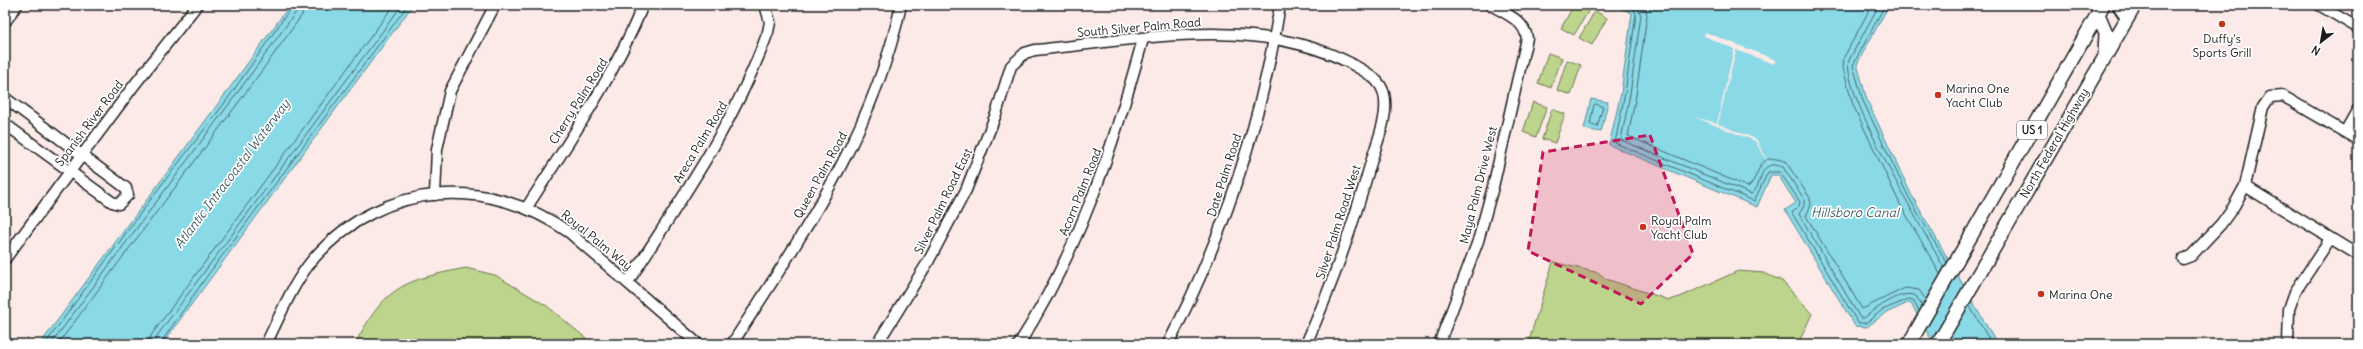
<svg xmlns="http://www.w3.org/2000/svg" width="2363" height="349" viewBox="0 0 2363 349" font-family="Delius,sans-serif">
<style>
.green{fill:#bcd48b;stroke:#6c7854}
.water{fill:#89d9e7;stroke:#5d8d96}
.pier{fill:#fbeae7}
.lines{fill:none;stroke-linecap:round;stroke-linejoin:round}
.shore{stroke:#48686d;stroke-width:1}
.minor-casing{stroke:#1c1c1c;stroke-width:13}
.major-casing{stroke:#1c1c1c;stroke-width:16}
.minor{stroke:#fff;stroke-width:10}
.major{stroke:#fff;stroke-width:13}
.marked{fill:#c2185b;fill-opacity:0.2;stroke:#c2185b;stroke-width:3;stroke-dasharray:8 5;stroke-linejoin:round}
.poi-dot{fill:#c8321e;stroke:#fff;stroke-width:1.5}
.labels{text-anchor:middle;dominant-baseline:central;stroke-width:3.5;stroke-linejoin:round;paint-order:stroke}
.shield{fill:#fff;stroke:#606060;stroke-width:1}
.shield-label{font-size:11px;font-weight:bold;fill:#1c1c1c}
.street-label{font-size:12px;fill:#1c1c1c;stroke:#fff}
.poi-label{font-size:12px;fill:#1c1c1c;stroke:#fff;text-anchor:start}
.water-label{font-size:13px;font-style:italic;fill:#425e63;stroke:#fff}
</style>
<rect width="100%" height="100%" fill="#fbeae7"/>
<filter id="ink" filterUnits="userSpaceOnUse"><feTurbulence type="fractalNoise" baseFrequency=".025" numOctaves="2"/><feDisplacementMap in="SourceGraphic" scale="8" xChannelSelector="R" yChannelSelector="G"/><feConvolveMatrix kernelMatrix="1 2 1 2 8 2 1 2 1" color-interpolation-filters="sRGB"/></filter>
<g filter="url(#ink)">
<!-- green -->
<g class="green">
<polygon points="1574,5 1585,5 1590,8 1574,35 1561,28"/>
<polygon points="1595,11 1607,18 1592,45 1579,38"/>
<polygon points="1548,53 1562,58 1551,88 1538,83"/>
<polygon points="1567,60 1581,65 1571,95 1557,90"/>
<polygon points="1533,102 1547,107 1536,137 1523,132"/>
<polygon points="1552,109 1565,114 1555,143 1542,139"/>
<polygon points="1553,262 1599,273 1606,279 1669,300 1680,297 1738,271 1764,273 1782,281 1812,314 1798,344 1528,344"/>
<path d="M466 268 495 275 547 306 593 344H355C385 286 404 280 466 268Z"/>
</g>
<!-- water -->
<g class="water">
<path d="M290 5H413L162 344H40C123 231 208 119 290 5Z"/>
<polygon points="1614,5 1889,5 1857,64 1867,100 1912,196 1997,344 1934,344 1910,302 1884,314 1867,327 1855,326 1785,210 1796,203 1778,175 1771,175 1757,207 1609,145 1621,93 1632,13"/>
<polygon points="1591,99 1608,102 1601,132 1584,129"/>
</g>
<!-- pier -->
<polygon class="pier" points="1705,32 1776,60 1774,64 1736,50 1718,124 1756,139 1774,173 1755,141 1694,117 1717,123 1734,49 1704,36"/>
<g class="lines">
<!-- shore -->
<g class="shore">
<polyline points="1624,5 1634,9 1636,14 1625,93 1615,143 1754,201 1768,172 1780,172 1800,202 1799,206 1792,213 1858,323 1866,323 1882,310 1909,299 1913,300 1919,311"/>
<path d="M1636 5 1641 15 1630 94 1621 140 1751 194C1764 186 1757 157 1783 167L1804 199V206L1799 214 1860 318H1864C1874 310 1903 288 1916 296L1922 306"/>
<path d="M1645 5 1647 15 1636 95 1628 136 1748 187C1761 177 1756 149 1786 162L1810 198 1811 205 1806 216 1862 309 1905 288 1919 290 1926 300"/>
<polyline points="1872,5 1844,57 1843,68 1853,105 1899,202 1940,274"/>
<path d="M1879 5 1849 60C1840 91 1926 234 1944 268"/>
<polyline points="1885,5 1853,65 1863,101 1909,198 1947,263"/>
<polygon points="1596,104 1603,107 1597,127 1590,124 1594,105"/>
<polyline points="1969,305 1992,344"/>
<polyline points="45,344 156,192 224,104 293,5"/>
<path d="M51 344C132 233 216 124 296 12L298 5"/>
<path d="M58 344C139 234 223 126 302 15L304 5"/>
<polyline points="148,344 152,334 394,5"/>
<polyline points="154,344 156,337 402,5"/>
<polyline points="160,344 207,276 408,5"/>
</g>
<defs>
<g id="minor">
<polyline points="2319,5 2358,28"/>
<polyline points="5,22 17,5"/>
<polyline points="5,98 126,188 128,195 119,204 112,202 5,124"/>
<polyline points="2345,132 2358,109"/>
<polyline points="2245,186 2358,255"/>
<polyline points="435,195 437,149 450,91 495,5"/>
<path d="M527 207C569 141 614 77 643 5"/>
<polyline points="5,259 132,88 197,5"/>
<polyline points="2183,259 2191,256 2221,224 2234,206 2245,186 2263,107 2270,97 2283,96 2358,140"/>
<path d="M628 282C680 201 735 123 768 32L770 22 765 5"/>
<path d="M266 344C281 314 293 282 315 257 384 180 489 175 570 233L698 344"/>
<path d="M732 344C801 237 874 132 901 5"/>
<path d="M877 344 928 262 966 190 996 114 1011 66 1025 53 1035 50C1138 40 1253 14 1350 63 1364 71 1380 78 1384 94 1389 115 1378 139 1372 159 1354 222 1333 284 1306 344"/>
<path d="M1019 344C1080 248 1113 148 1143 39"/>
<path d="M1168 344C1223 238 1261 123 1280 5"/>
<path d="M1439 344 1478 241 1493 187 1527 38C1524 20 1506 14 1491 5"/>
<polyline points="2288,344 2289,309 2295,292 2330,239"/>
</g>
<g id="major">
<polyline points="2119,5 2127,17"/>
<polyline points="2098,14 2106,33 2105,53"/>
<polyline points="1909,344 2103,5"/>
<polyline points="1938,344 2135,5"/>
</g>
</defs>
<!-- minor casing -->
<use href="#minor" class="minor-casing"/>
<!-- major casing -->
<use href="#major" class="major-casing"/>
<!-- minor -->
<use href="#minor" class="minor"/>
<!-- major -->
<use href="#major" class="major"/>
</g>
</g>
<!-- marked area -->
<path class="marked" d="M1650 135 1693 254 1641 304 1528 251 1543 152Z"/>
<!-- markers -->
<g class="poi-dot">
<circle cx="2222" cy="24" r="4"/>
<circle cx="1938" cy="95" r="4"/>
<circle cx="1643" cy="227" r="4"/>
<circle cx="2041" cy="294" r="4"/>
</g>
<g class="labels">
<!-- shield labels -->
<rect class="shield" x="2017" y="121" width="30" height="18" rx="3"/>
<g class="shield-label">
<text x="2032" y="130">US 1</text>
</g>
<!-- street labels -->
<g class="street-label">
<text transform="translate(1139 27) rotate(-5)">South Silver Palm Road</text>
<text transform="translate(578 101) rotate(-58)">Cherry Palm Road</text>
<text transform="translate(89 123) rotate(-53)">Spanish River Road</text>
<text transform="translate(700 142) rotate(-59)">Areca Palm Road</text>
<text transform="translate(2054 143) rotate(-60)">North Federal Highway</text>
<text transform="translate(820 175) rotate(-61)">Queen Palm Road</text>
<text transform="translate(1224 175) rotate(-72)">Date Palm Road</text>
<text transform="translate(1478 185) rotate(-76)">Maya Palm Drive West</text>
<text transform="translate(1080 192) rotate(-68)">Acorn Palm Road</text>
<text transform="translate(943 201) rotate(-64)">Silver Palm Road East</text>
<text transform="translate(1338 222) rotate(-72)">Silver Palm Road West</text>
<text transform="translate(597 240) rotate(39)">Royal Palm Way</text>
</g>
<!-- poi labels -->
<g class="poi-label">
<text x="2222" y="38" text-anchor="middle">Duffy's<tspan x="2222" dy="14">Sports Grill</tspan></text>
<text x="1946" y="88">Marina One<tspan x="1946" dy="14">Yacht Club</tspan></text>
<text x="1651" y="220">Royal Palm<tspan x="1651" dy="14">Yacht Club</tspan></text>
<text x="2049" y="294">Marina One</text>
</g>
<!-- water labels -->
<g class="water-label">
<text transform="translate(232 174) rotate(-53)">Atlantic Intracoastal Waterway</text>
<text x="1855" y="212">Hillsboro Canal</text>
</g>
</g>
<!-- margin -->
<rect width="2363" height="349" fill="none" stroke="#fff" stroke-width="20"/>
<rect x="10" y="10" width="2343" height="329" fill="none" stroke="#1c1c1c" stroke-width="1.5" filter="url(#ink)"/>
<!-- north arrow -->
<g transform="translate(2321 42) rotate(211)" stroke="#ffffff" stroke-width="3" paint-order="stroke">
<path d="M0-3L7 15L0 10L-7 15Z" fill="#1c1c1c"/>
<text y="-6" font-size="11" font-weight="bold" text-anchor="middle" fill="#1c1c1c">N</text>
</g>
</svg>
